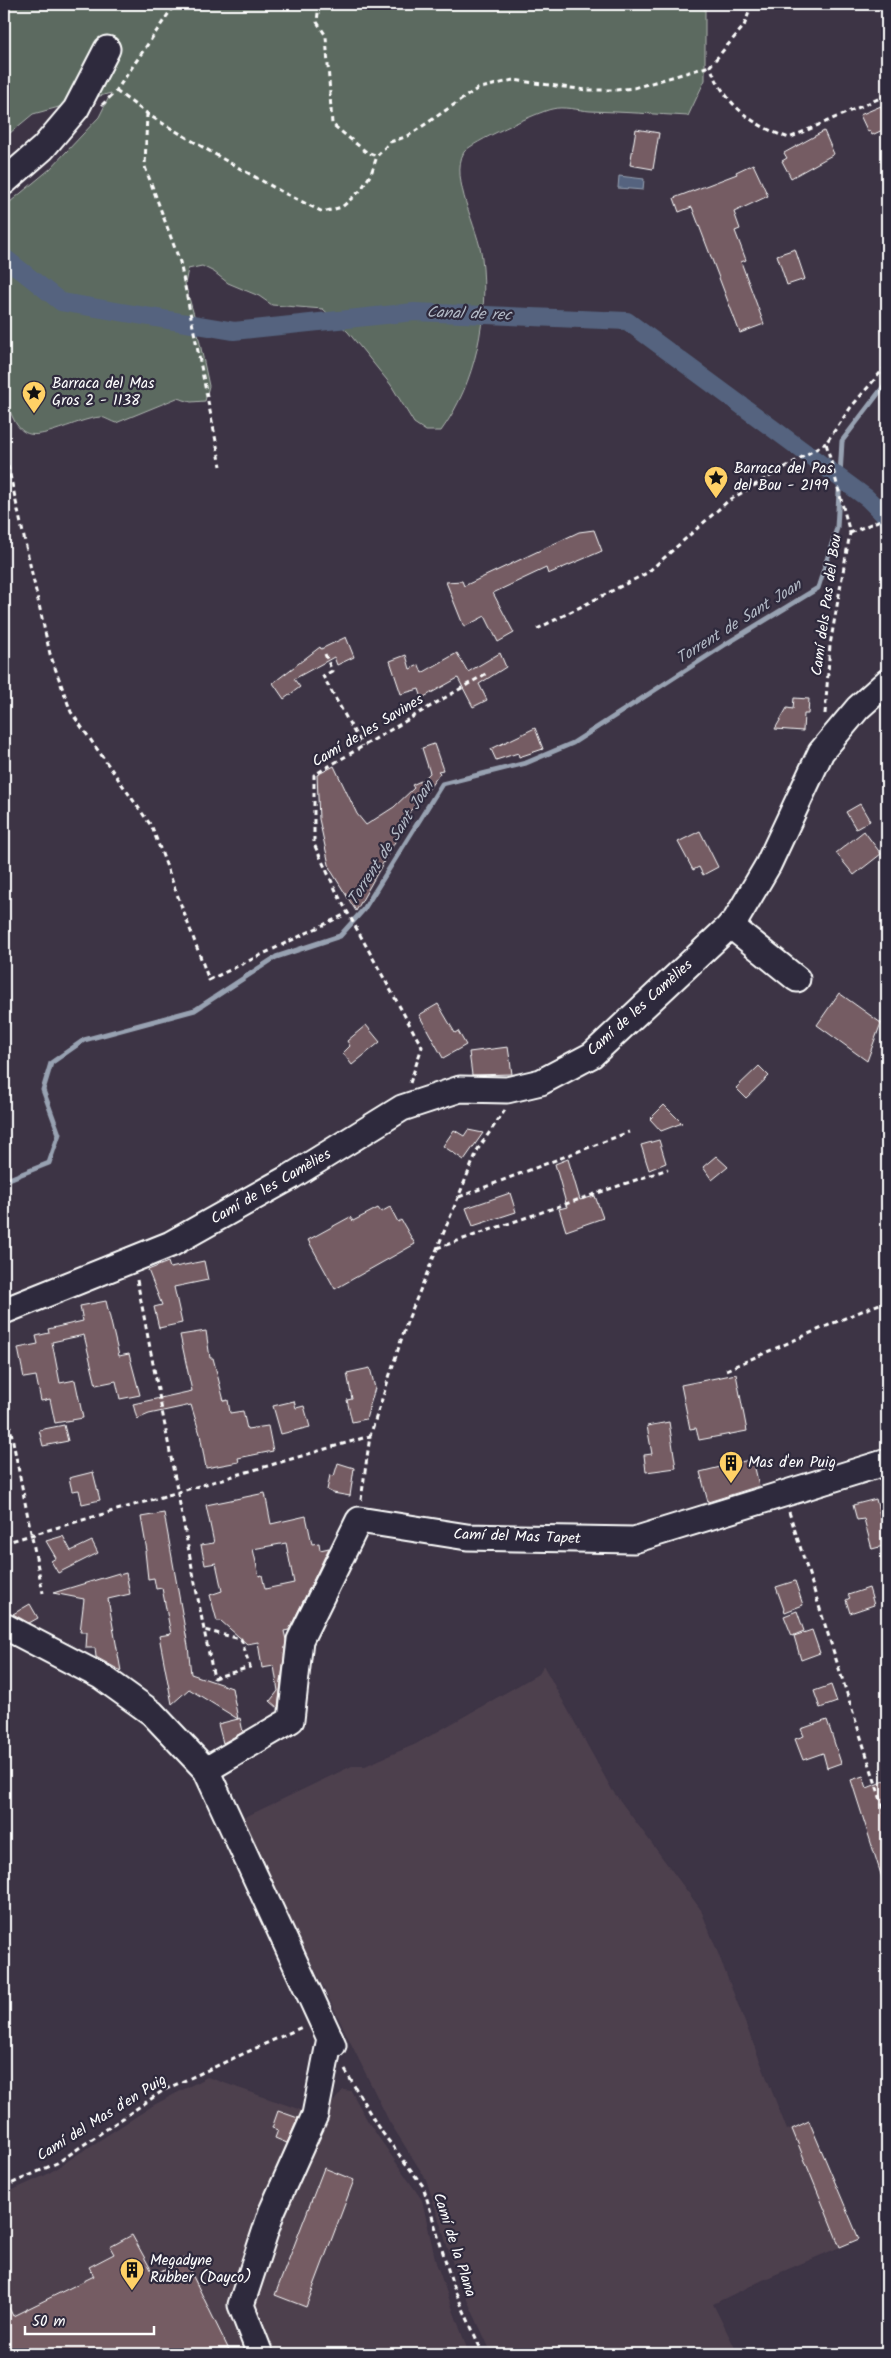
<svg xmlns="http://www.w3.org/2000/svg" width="891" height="2358" viewBox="0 0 891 2358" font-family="Kalam,sans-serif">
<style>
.built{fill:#4e404e}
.green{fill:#5c6a60;stroke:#aeb4b0}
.water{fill:#54647f;stroke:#98a2b2}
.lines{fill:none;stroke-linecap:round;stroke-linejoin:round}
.stream{stroke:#98a2b2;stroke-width:5}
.canal{stroke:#54647f;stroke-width:18}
.building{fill:#745c64;stroke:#fff;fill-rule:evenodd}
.minor-casing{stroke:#fff;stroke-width:29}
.path{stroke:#fff;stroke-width:3;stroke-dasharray:5 4;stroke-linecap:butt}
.minor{stroke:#2f2a3d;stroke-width:25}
.labels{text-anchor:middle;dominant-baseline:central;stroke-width:4.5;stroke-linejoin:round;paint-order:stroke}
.poi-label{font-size:15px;fill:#fff;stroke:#2f2a3d;text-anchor:start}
.street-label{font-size:15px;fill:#fff;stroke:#2f2a3d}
.water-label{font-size:16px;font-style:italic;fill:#b2b9c5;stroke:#2f2a3d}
</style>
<rect width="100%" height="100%" fill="#3d3445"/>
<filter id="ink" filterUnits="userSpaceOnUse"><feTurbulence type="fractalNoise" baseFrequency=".02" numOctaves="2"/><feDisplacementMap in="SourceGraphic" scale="10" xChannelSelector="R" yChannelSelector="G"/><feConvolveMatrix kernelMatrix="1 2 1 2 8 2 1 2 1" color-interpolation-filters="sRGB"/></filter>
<g filter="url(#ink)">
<!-- built -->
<g class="built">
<polygon points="543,1665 612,1790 701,1910 787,2130 809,2121 859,2239 767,2278 713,2304 738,2354 492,2354 458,2280 426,2179 389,2121 241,1819 352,1766 365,1766 416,1744 540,1673"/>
<polygon points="207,2077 321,2117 343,2090 351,2091 370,2125 422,2200 436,2263 469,2354 4,2354 4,2194 46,2175 154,2105"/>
</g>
<!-- green -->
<path class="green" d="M4 4H705V80L688 116C655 114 622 112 590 111 578 110 563 106 552 109 540 111 470 143 464 152 449 178 479 229 482 258 489 316 476 383 441 431H426L414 423 391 385 348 332 323 309 272 305 259 296 228 283 214 272 202 266 188 269 185 284 194 315 209 386 205 401 191 402 177 398 116 423C112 422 106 418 101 417 95 417 85 420 79 422 32 438 19 448 4 392V207L50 169 99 117 111 93 33 114 4 138Z"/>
<!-- water -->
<polygon class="water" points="619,176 644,179 643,190 618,188"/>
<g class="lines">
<!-- stream -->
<polyline class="stream" points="4,1181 49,1163 59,1134 43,1090 51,1063 84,1040 195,1010 276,957 340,936 364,909 442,784 526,763 573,743 726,644 818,588 837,528 842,441 887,382"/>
<!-- canal -->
<polyline class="canal" points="4,257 61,302 234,331 414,312 627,321 867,498 887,518"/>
</g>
<!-- building -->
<g class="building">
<polygon points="881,106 887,121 887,128 872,135 870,131 868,132 860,115"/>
<polygon points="636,129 659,133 653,169 630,165"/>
<polygon points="824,131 834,154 791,178 782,161 787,158 784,153"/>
<polygon points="753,164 768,196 734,212 740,229 735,231 746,260 741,262 764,324 740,333 692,207 679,212 674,198 737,174 736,172"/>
<polygon points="795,249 805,279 787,285 777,255"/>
<polygon points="594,530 602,551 548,574 546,568 493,593 514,633 498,642 485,616 464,627 446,582 462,581 464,586 579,532"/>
<polygon points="346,637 354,657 337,665 334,657 294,679 300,687 284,699 273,683 320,647 321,649"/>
<polygon points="457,653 468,672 500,653 506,667 479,684 487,700 473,707 458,678 422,698 419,689 401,694 390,661 406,655 410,669 419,665 422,673"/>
<polygon points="794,698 809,699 808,714 804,714 803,731 775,729 787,708 793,709"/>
<polygon points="535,728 543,749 519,757 518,753 496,760 491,749"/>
<polygon points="434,744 443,770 438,771 440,773 420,801 409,812 410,815 356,911 330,869 319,819 317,775 334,766 357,814 366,825 394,807 414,788 412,785 423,780 430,773 422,748"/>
<polygon points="860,804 870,821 856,829 846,812"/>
<polygon points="700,831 718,867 703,875 699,867 693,870 678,842"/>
<polygon points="864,831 881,854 854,875 836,853"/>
<polygon points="839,993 881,1023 867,1061 817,1025"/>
<polygon points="438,1004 455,1033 458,1031 466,1045 443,1058 419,1015"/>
<polygon points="366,1025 380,1042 352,1065 343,1053 350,1046 347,1041"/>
<polygon points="508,1047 512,1074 472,1075 469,1052"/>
<polygon points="759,1066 769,1076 746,1098 736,1088"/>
<polygon points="664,1105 682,1123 661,1131 650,1119"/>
<polygon points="454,1130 464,1136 468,1130 483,1133 464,1160 443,1146"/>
<polygon points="659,1140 666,1163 649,1170 641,1145"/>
<polygon points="716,1156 728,1167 712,1180 703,1167"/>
<polygon points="568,1159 580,1200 595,1196 603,1218 566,1231 559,1209 567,1207 555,1164"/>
<polygon points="510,1193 516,1212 473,1226 466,1208"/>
<polygon points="390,1207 398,1222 401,1220 415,1244 335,1289 308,1240 350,1217 353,1221 378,1208 381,1212"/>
<polygon points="204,1261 208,1280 174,1287 182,1323 159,1328 154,1307 162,1305 148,1270 168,1262 170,1268"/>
<polygon points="106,1301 119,1356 129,1354 140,1395 120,1399 116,1381 96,1385 84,1335 52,1342 60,1383 75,1380 83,1418 55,1423 50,1399 41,1401 36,1376 24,1378 18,1348 38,1344 36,1336 49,1333 48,1329 83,1321 80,1306"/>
<polygon points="206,1331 210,1358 213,1358 224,1401 228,1400 230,1413 243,1411 247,1429 268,1426 273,1451 238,1458 239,1462 206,1468 200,1434 191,1405 149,1414 137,1419 133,1404 192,1391 180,1335"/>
<polygon points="370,1368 375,1388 366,1419 352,1422 347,1400 352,1399 347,1373"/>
<polygon points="736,1374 747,1431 699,1440 696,1428 690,1429 681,1385"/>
<polygon points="294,1401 296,1408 304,1406 310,1427 281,1434 273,1406"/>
<polygon points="669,1422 676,1468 646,1472 644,1455 652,1454 647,1426"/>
<polygon points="64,1425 68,1441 43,1446 39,1430"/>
<polygon points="753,1459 759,1486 708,1502 700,1472"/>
<polygon points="338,1463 354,1468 350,1496 333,1493 327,1490 330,1475 334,1476"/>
<polygon points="93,1472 100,1500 82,1504 79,1490 72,1491 69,1478"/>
<path d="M265 1493 271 1524 306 1516 312 1544 319 1543 320 1550 329 1548 289 1630 284 1631 286 1640 278 1708 270 1701 278 1691 274 1666 262 1668 258 1642 247 1644 221 1621H217L210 1595 222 1591 216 1563 205 1565 201 1545 214 1543 206 1505ZM286 1543 294 1583 265 1589 262 1575 259 1576 253 1549Z"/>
<polygon points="876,1499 887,1545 872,1549 864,1519 857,1520 853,1505"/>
<polygon points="164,1513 188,1646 191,1674 232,1688 238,1719 240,1718 243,1732 223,1743 218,1724 238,1719 189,1689 172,1704 159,1636 171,1634 162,1588 156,1589 154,1578 148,1579 145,1551 147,1551 141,1517"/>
<polygon points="63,1536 71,1551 92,1541 98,1553 58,1573 51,1561 56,1558 46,1541"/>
<polygon points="119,1573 119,1575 126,1573 130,1594 108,1599 121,1671 96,1657 95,1648 86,1648 87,1632 80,1632 84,1599 53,1593"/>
<polygon points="795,1581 803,1605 785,1612 776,1587"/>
<polygon points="869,1588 874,1605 850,1613 846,1600 850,1598 848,1595"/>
<polygon points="30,1604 38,1618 29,1623 13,1614"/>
<polygon points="797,1611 804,1631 792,1636 784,1616"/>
<polygon points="812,1630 820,1653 801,1660 794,1636"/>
<polygon points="831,1685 837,1702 820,1708 814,1691"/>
<polygon points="827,1720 841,1763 827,1768 823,1753 803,1760 795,1739 804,1736 801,1729"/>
<polygon points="863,1776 867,1788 887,1780 887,1887 885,1887 851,1780"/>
<polygon points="278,2111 298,2118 287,2143 275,2138 278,2130 272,2128"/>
<polygon points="809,2121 859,2239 840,2247 792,2129"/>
<polygon points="324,2168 354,2180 306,2307 275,2295"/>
<polygon points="132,2235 154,2275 184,2258 231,2354 4,2354 4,2298 13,2316 94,2276 89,2267 114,2254 110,2247"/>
</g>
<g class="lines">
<defs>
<g id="minor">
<polyline points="4,182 43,148 76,109 107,49"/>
<polyline points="730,925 797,979"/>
<polyline points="4,1311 171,1244 292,1176 402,1108 460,1089 507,1090 541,1082 592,1055 735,921 768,865 821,752 858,708 887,682"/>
<polyline points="4,1626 102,1677 152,1713 206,1770 333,2045"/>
<polyline points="206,1770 291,1720 300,1640 359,1520 467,1537 634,1540 887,1462"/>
<polyline points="260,2354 241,2305 272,2211 315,2115 330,2038"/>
</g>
</defs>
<!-- minor casing -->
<use href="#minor" class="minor-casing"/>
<!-- path -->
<g class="path">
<polyline points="319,4 317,22 326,36 332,124 365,151 377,156"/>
<path d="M752 4 744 26 710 66C725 104 751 125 789 138L887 95"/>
<polyline points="116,91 152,117 223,159 282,192 323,212 342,207 360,191 371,174 377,156 390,142 408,136 477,89 513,80 586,90 616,90 634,88 710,66"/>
<polyline points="102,105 116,91 175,4"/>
<polyline points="147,113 145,167 180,262 221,466"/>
<polyline points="4,448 50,654 71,712 152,827 209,980 348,913"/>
<polyline points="850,533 887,517"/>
<polyline points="537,629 647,573 728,501 826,443"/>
<polyline points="325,654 332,671 323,676 362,746"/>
<polyline points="825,714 830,645 850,533 826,443 851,407 887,365"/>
<polyline points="410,1083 422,1047 338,895 314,844 314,775 487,673"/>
<polyline points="459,1197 629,1132"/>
<polyline points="437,1248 668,1169"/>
<polyline points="137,1280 204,1630 214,1678 250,1667 241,1639 204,1630"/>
<polyline points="726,1370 852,1315 887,1301"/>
<polyline points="4,1396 43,1593"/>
<polyline points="881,1485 887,1509"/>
<polyline points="361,1500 370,1436 407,1322 478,1149 505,1110"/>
<polyline points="789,1512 887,1819"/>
<polyline points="4,1543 370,1436"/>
<polyline points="345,2070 378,2127 423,2186 453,2286 483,2354"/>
<polyline points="4,2187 57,2163 164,2090 302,2027"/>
</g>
<!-- minor -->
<use href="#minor" class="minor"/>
</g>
</g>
<!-- icons -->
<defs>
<symbol id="sight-pin" viewBox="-11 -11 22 30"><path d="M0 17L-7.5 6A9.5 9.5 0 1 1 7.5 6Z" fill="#ffd166" stroke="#2f2a3d"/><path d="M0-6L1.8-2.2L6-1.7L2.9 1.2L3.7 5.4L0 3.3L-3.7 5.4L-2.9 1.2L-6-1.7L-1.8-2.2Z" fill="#111"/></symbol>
<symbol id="building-pin" viewBox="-11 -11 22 30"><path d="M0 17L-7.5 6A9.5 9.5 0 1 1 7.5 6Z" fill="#ffd166" stroke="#2f2a3d"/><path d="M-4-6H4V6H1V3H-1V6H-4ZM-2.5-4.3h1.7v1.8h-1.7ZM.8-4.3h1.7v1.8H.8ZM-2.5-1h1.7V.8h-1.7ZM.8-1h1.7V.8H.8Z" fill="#111"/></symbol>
</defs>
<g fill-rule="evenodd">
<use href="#sight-pin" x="20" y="379" width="28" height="38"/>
<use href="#sight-pin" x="702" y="464" width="28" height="38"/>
<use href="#building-pin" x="717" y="1449" width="28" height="38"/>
<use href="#building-pin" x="118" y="2256" width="28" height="38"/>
</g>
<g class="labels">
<!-- poi labels -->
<g class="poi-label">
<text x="52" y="384">Barraca del Mas<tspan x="52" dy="17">Gros 2 - 1138</tspan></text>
<text x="734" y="469">Barraca del Pas<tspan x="734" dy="17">del Bou - 2199</tspan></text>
<text x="748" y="1463">Mas d'en Puig</text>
<text x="150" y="2261">Megadyne<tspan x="150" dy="17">Rubber (Dayco)</tspan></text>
</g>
<!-- street labels -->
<g class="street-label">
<text transform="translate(827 605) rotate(-82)">Camí dels Pas del Bou</text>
<text transform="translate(368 731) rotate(-31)">Camí de les Savines</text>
<text transform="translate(640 1008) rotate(-42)">Camí de les Camèlies</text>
<text transform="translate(271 1187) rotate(-30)">Camí de les Camèlies</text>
<text transform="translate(517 1537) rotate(2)">Camí del Mas Tapet</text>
<text transform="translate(102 2118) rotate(-32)">Camí del Mas d'en Puig</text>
<text transform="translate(454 2245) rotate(72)">Camí de la Plana</text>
</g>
<!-- water labels -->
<g class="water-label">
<text transform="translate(469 314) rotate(2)">Canal de rec</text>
<text transform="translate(739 622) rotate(-32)">Torrent de Sant Joan</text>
<text transform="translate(391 843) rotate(-57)">Torrent de Sant Joan</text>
</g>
</g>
<!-- margin -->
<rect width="891" height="2358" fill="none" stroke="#2f2a3d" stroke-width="20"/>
<rect x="10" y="10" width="871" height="2338" fill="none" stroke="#fff" stroke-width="2" filter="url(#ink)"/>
<!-- scale -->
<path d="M25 2326v8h129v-8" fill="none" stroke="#ffffff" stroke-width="2.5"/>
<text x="32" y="2326" font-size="15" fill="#ffffff" stroke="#2f2a3d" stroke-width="4" paint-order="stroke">50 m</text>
</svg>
